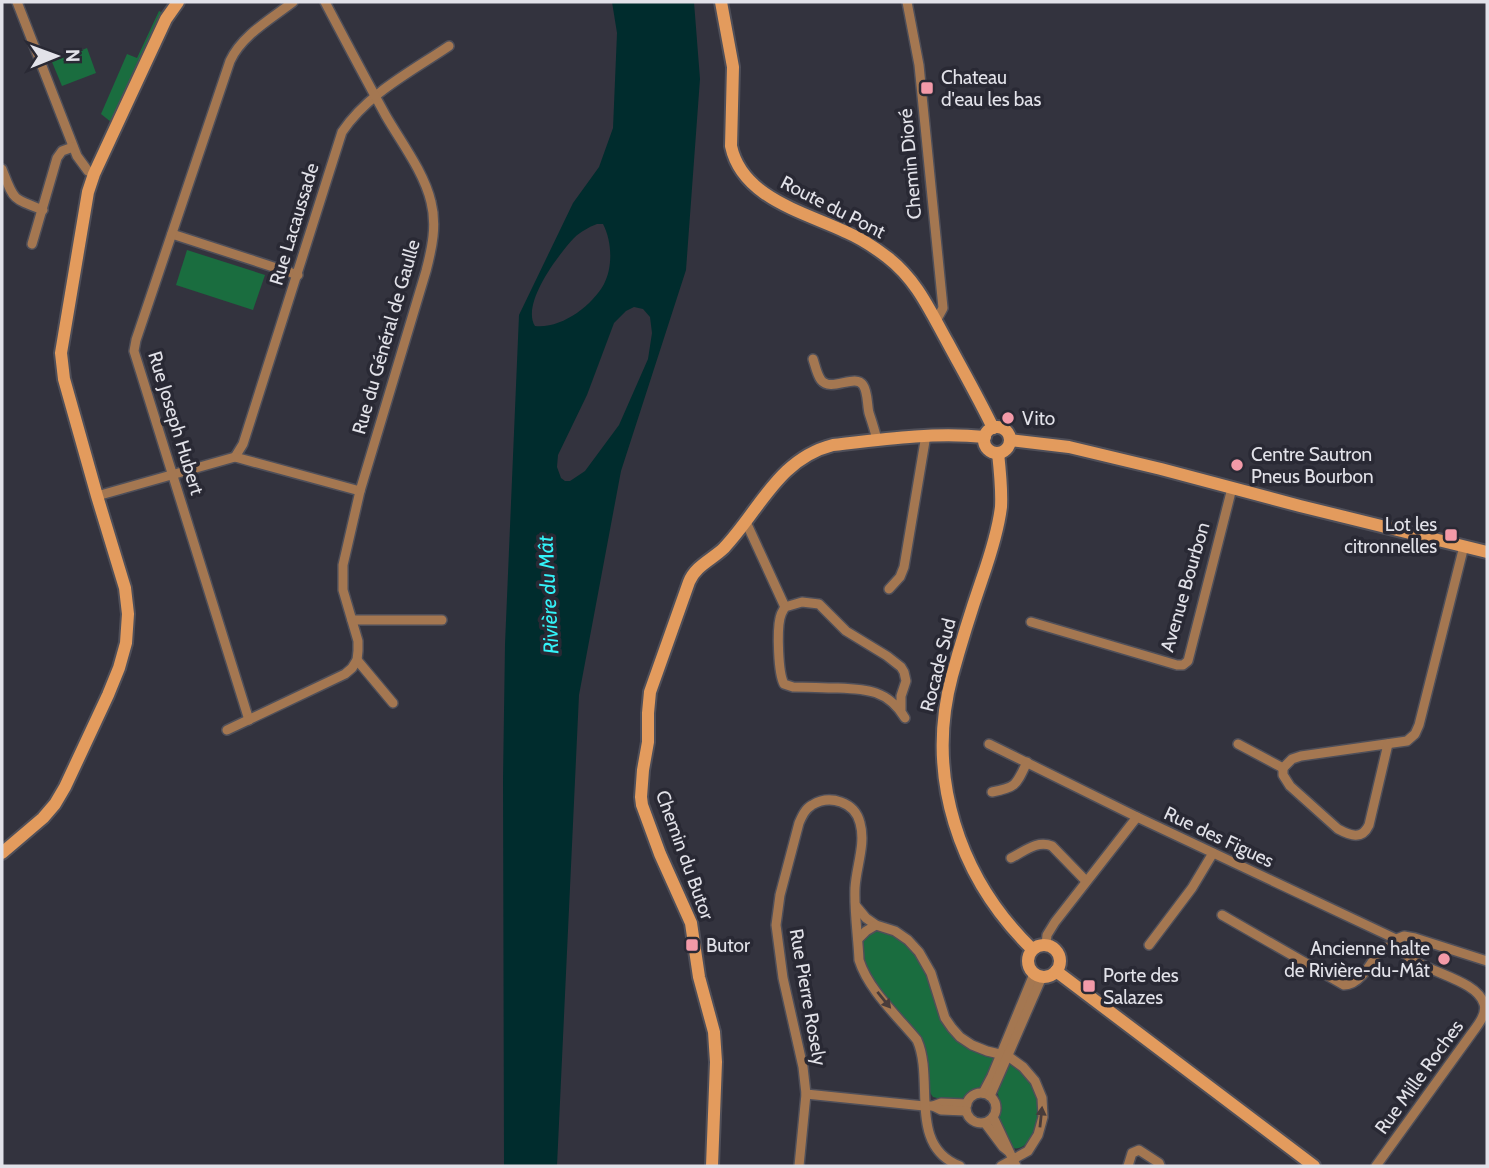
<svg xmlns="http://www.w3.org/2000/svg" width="1489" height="1168" viewBox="0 0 1489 1168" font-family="Cabin,sans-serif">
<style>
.green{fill:#1a6d3f}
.water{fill:#002c2d;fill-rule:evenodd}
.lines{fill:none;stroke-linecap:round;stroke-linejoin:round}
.street-casing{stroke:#4f4f59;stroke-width:12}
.secondary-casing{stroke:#4f4f59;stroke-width:16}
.street{stroke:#a47751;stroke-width:9}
.secondary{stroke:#e39b5d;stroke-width:12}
.oneway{fill:#483c3b}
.poi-dot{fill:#f39aa8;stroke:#292934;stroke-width:2.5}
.labels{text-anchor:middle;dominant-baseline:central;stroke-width:7;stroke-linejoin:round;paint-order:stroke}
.poi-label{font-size:19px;fill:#e2e2e9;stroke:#292934;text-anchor:start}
.street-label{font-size:19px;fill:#e2e2e9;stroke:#292934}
.water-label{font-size:21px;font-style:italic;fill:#33f3f9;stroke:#292934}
</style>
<rect width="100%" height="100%" fill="#33333e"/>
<!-- green -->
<g class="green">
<polygon points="159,11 163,13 111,122 101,114 127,54 137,58"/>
<polygon points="87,48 96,73 62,86 52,62"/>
<polygon points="187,250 265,275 253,310 176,285"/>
<path d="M876 929 892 933 912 949 928 973 948 1029 994 1054 997 1058 984 1086C975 1090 969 1096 963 1099 955 1103 941 1099 933 1097 924 1086 929 1060 922 1044 908 1012 853 982 862 945 864 936 868 932 876 929Z"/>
<path d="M1009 1064H1015C1025 1075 1035 1087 1038 1102 1041 1116 1031 1153 1013 1148L999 1126 998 1120 1002 1109 997 1091Z"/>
</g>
<!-- water -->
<path class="water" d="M612 2H694L700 79 686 270 621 471 579 695 557 1166H504L503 779 505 644 519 315 573 203 599 167 613 128 617 33ZM597 224H603C612 241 613 267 604 284 592 306 561 329 535 326 521 304 558 255 574 238 580 232 589 227 597 224ZM634 307 643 309 650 317 652 333 648 359 619 425 585 471 570 481H565L561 478 557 467 558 455 587 395 614 323 626 311Z"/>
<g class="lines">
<defs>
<g id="street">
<polyline points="17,2 77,156 88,171 94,174"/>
<polyline points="907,2 919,65 943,308 936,321"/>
<path d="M2 169C14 200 11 198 43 210"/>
<polyline points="172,234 298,275"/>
<polyline points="32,244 57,158 62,151 73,147"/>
<path d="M813 359C815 365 817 375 821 380 831 393 855 373 863 385 868 392 867 405 869 413 872 422 875 431 877 440"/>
<path d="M235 457 243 444 342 132C367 94 412 71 449 46"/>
<polyline points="97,496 235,457 360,491"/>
<polyline points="746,522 785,607"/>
<polyline points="889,589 900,577 904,567 926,435"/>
<polyline points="352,620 442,620"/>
<polyline points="1031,622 1177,665 1183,665 1188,661 1232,488"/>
<polyline points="357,660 393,703"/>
<path d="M901 712V696L906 681 904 672 901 667 887 656 846 631 819 604 802 602 785 607C782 612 781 613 780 618 777 631 778 673 784 684L793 687C808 687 823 688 838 688 867 689 888 690 905 718"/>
<path d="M249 720 134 351 136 340 230 61C242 35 271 19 293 2"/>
<path d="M227 730 345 674 352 668 357 660 358 651V641L343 590V565L360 491 426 271C432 248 437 225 431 202 424 172 401 142 386 116 365 78 345 40 325 2"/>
<polyline points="989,744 1137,817 1398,940"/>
<polyline points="1238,744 1283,768"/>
<polyline points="1283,768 1292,759 1301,756 1407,741 1415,734 1419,725 1464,546"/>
<path d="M1283 768V775L1290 786 1338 829C1351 836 1362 840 1369 825L1388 744"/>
<path d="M992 792C1017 787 1016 785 1027 762"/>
<path d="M1011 858C1025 851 1037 840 1052 846L1086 881"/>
<polyline points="856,906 866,918 876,925 895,931 908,940 919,952 931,973 945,1018 952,1028 960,1037 972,1045 987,1051 1008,1056 1023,1067 1035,1081 1042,1098 1043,1117 1038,1135 1028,1151 1001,1166"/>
<path d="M1222 915 1344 985C1361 985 1372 961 1381 948L1397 946"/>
<polyline points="858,939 866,931 876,925"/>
<polyline points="1046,945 1047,935 1055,922 1137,817"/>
<polyline points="1149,945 1192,888 1213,853"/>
<polyline points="983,1093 992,1076 1034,974"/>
<circle cx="981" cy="1108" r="15"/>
<polyline points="806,1094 924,1106 933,1106 941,1103 967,1104"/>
<polyline points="990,1096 1042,977"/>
<polyline points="933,1106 941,1110 966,1111"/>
<polyline points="993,1117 1016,1166"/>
<polyline points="985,1123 1003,1147 1008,1151"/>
<path d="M799 1166 806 1094 803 1067 783 978 776 925 780 895 799 823C802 816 805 809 812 805 830 794 855 802 860 823 866 844 856 867 855 888 854 912 858 936 859 960 868 989 897 1016 917 1040 935 1080 907 1146 960 1166"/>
<polyline points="1128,1166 1132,1153 1139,1150 1159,1163 1160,1166"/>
<path d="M1376 1166 1472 1033C1478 1025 1487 1014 1484 1004 1476 975 1405 971 1397 942L1399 938 1404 936 1415 938 1487 961"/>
</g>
<g id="secondary">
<path d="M721 2 733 67 731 146C742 198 804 212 846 232 860 238 874 247 887 257 917 280 930 311 948 343 963 371 979 399 993 428"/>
<circle cx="997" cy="440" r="13"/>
<polyline points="1010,440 1069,447 1161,469 1300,506 1487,552"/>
<path d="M998 453C1000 471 1002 489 1001 507 998 531 990 556 982 579 971 611 961 643 952 676 925 776 959 878 1032 949"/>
<polyline points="2,853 43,818 55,804 65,787 108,695 119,668 126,643 128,614 125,588 97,496 64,379 61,353 88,192 94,174 166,19 178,2"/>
<circle cx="1044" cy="961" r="16"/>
<polyline points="1056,971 1314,1166"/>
<path d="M712 1166 716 1062 714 1032 699 977 691 923 660 854 642 805 641 797 643 770 648 742V713L650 692 689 582C695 566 713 559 724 548 760 510 778 459 833 445 884 439 934 432 985 437"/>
</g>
</defs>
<!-- street casing -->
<use href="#street" class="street-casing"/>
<!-- secondary casing -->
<use href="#secondary" class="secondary-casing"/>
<!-- street -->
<use href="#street" class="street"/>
<!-- secondary -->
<use href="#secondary" class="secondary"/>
</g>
<!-- one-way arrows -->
<defs><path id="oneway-solid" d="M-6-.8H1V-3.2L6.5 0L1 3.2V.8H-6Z" transform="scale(1.75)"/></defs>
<g class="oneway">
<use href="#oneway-solid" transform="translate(884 1000) rotate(51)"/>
<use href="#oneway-solid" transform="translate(1041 1117) rotate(-84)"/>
</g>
<!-- markers -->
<g class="poi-dot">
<rect x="920" y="81" width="14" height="14" rx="3.5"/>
<circle cx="1008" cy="418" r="7"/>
<circle cx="1237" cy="465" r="7"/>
<rect x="1444" y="528" width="14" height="14" rx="3.5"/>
<rect x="685" y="938" width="14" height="14" rx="3.5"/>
<circle cx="1444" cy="959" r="7"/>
<rect x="1082" y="979" width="14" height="14" rx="3.5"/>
</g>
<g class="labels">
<!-- poi labels -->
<g class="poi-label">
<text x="941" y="77">Chateau<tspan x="941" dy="22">d'eau les bas</tspan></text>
<text x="1022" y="418">Vito</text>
<text x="1251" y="454">Centre Sautron<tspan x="1251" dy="22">Pneus Bourbon</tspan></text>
<text x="1437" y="524" text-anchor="end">Lot les<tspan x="1437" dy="22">citronnelles</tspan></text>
<text x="706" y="945">Butor</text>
<text x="1430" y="948" text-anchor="end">Ancienne halte<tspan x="1430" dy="22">de Rivière-du-Mât</tspan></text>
<text x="1103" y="975">Porte des<tspan x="1103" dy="22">Salazes</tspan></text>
</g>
<!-- street labels -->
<g class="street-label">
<text transform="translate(910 164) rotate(-95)">Chemin Dioré</text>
<text transform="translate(833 207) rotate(27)">Route du Pont</text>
<text transform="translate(294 224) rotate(-73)">Rue Lacaussade</text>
<text transform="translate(386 337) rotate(-74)">Rue du Général de Gaulle</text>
<text transform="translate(176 423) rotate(73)">Rue Joseph Hubert</text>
<text transform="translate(1185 587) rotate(-74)">Avenue Bourbon</text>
<text transform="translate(938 665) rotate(-76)">Rocade Sud</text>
<text transform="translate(1219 837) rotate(25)">Rue des Figues</text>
<text transform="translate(685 855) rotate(70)">Chemin du Butor</text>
<text transform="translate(808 997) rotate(80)">Rue Pierre Rosely</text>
<text transform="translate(1419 1077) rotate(-54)">Rue Mille Roches</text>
</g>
<!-- water labels -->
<g class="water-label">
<text transform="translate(548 595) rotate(-93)">Rivière du Mât</text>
</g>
</g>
<!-- border -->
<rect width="1489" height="1168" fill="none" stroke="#e2e2e9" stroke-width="7"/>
<!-- north arrow -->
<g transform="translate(56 56) rotate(89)" stroke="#292934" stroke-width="5" paint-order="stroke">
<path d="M0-5L12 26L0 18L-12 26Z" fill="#e2e2e9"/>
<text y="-10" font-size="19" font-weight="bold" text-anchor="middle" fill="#e2e2e9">N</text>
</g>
</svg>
